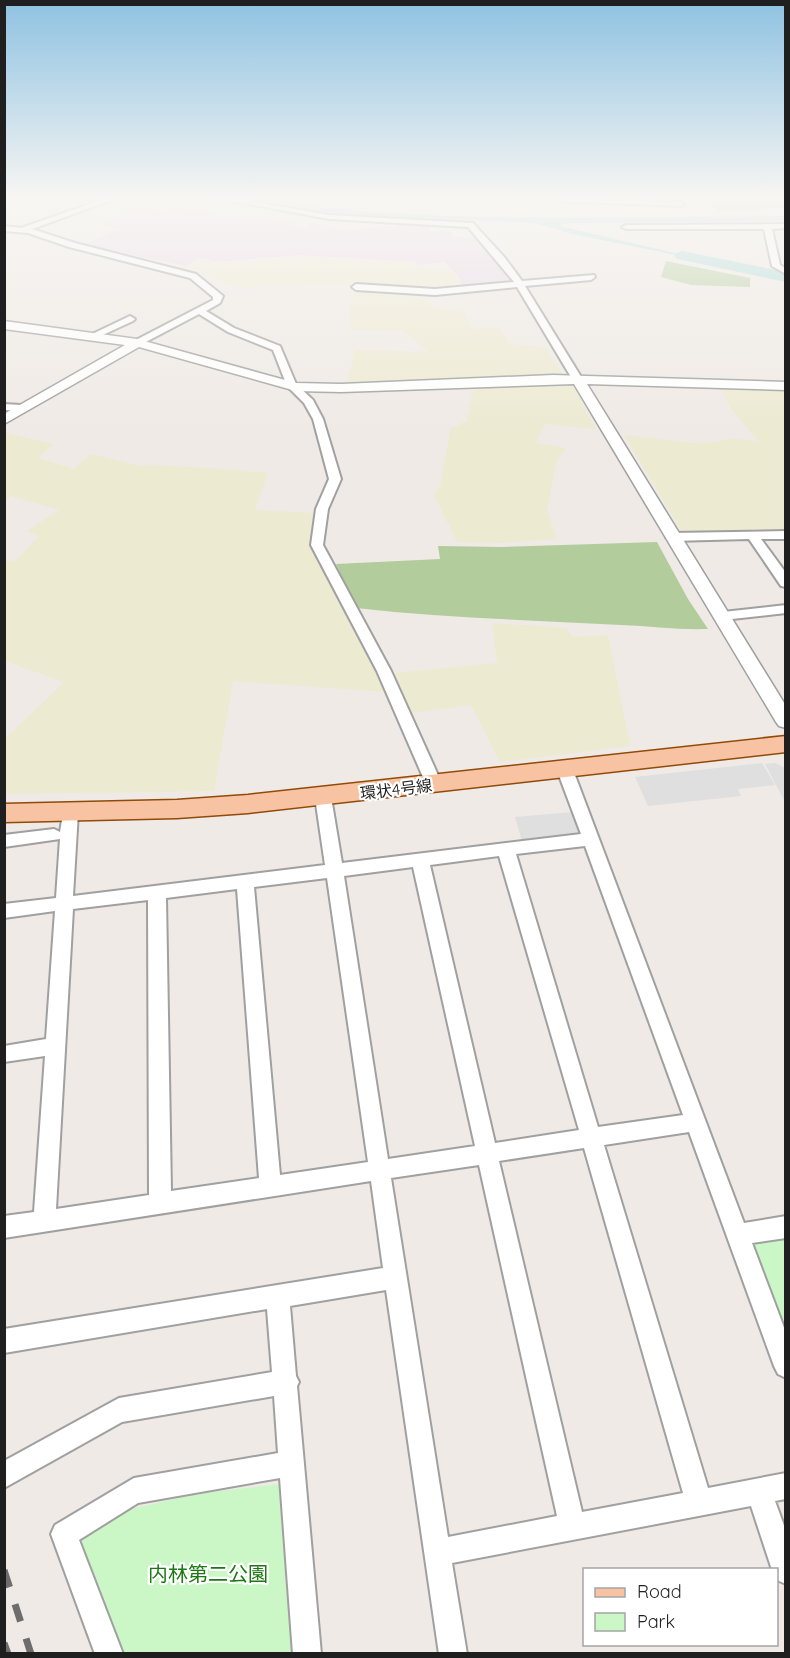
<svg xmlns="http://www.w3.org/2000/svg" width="790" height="1658" viewBox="0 0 790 1658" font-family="Quicksand,'Noto Sans JP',sans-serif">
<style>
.industrial{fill:#e8d8e8}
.farmland{fill:#edead2}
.forest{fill:#b3cc9c}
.park{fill:#caf7c5}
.parking{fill:#dfdfdf}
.water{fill:#a8d8da}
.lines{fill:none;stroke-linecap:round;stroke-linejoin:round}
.river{fill:#a8d8da;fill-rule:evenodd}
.minor-casing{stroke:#a0a0a0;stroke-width:4}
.tertiary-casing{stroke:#a0a0a0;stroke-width:3}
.primary-casing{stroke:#914a08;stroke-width:3}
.minor{fill:#fff;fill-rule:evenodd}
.tertiary{fill:#fff;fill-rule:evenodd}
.primary{fill:#f7c3a3;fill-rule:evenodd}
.rail{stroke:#6d6d6d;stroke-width:7;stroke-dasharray:18 18;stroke-linecap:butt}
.labels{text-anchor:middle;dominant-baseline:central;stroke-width:4.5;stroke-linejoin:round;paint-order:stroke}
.street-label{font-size:16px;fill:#1f1f1f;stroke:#fff}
.near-park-label{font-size:20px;fill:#1c7812;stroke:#fff}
</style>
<rect width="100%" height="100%" fill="#efeae5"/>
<!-- industrial -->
<polygon class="industrial" points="125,201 149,206 145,209 166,213 173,209 204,211 245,219 264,218 296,222 293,226 304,228 311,222 344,230 396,226 397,223 428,224 431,232 449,230 455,238 475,237 511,281 460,287 461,280 445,262 418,265 416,262 299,255 217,262 199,258 186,266 83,245 113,231 121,230 103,225 126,213 109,209"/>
<!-- farmland -->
<g class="farmland">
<polygon points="5,199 87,199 49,216 19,224 5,222"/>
<polygon points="306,256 346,260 411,262 419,268 449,267 462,283 437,288 352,284 236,287 207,275 179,268 204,262 229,264"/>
<polygon points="356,292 427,299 432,307 464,312 472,329 500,327 509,344 546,347 563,375 347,384 355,350 429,352 404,331 351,329 350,302"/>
<polygon points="572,383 596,429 544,424 536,443 566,448 556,462 547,509 557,539 501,543 457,542 434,495 440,486 451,428 467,421 473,389"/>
<polygon points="719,385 785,388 785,532 682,532 624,435 692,443 716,442 734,438 759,442 731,409"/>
<polygon points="5,433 54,444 38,458 74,469 90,454 141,466 151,465 210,468 268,473 255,510 316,513 313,542 370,655 385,692 233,681 214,791 5,794 5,739 64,682 5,661 5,560 14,562 39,536 27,531 59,510 11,496 5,501"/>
<polygon points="492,623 567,628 572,637 608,635 630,746 500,762 471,705 411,713 395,673 497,663"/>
</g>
<!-- forest -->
<g class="forest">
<polygon points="695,199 785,199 785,208 718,211 713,205 698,202"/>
<polygon points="666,261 750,278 750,287 691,285 661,277"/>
<path d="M657 542 688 599 708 629C679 630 650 626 621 625 532 620 444 618 356 608L336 564 440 559 438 546 501 547Z"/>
</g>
<!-- park -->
<g class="park">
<polygon points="785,1236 785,1339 748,1243"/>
<polygon points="282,1484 294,1653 124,1653 81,1541 131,1509 201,1493"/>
</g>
<!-- parking -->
<g class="parking">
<polygon points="762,763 775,785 738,789 741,796 648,806 635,777"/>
<polygon points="775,763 785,768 785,802 765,764"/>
<polygon points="572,812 580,830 576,835 522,841 515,817"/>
</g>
<!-- water -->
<path class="water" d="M249 199C294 199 339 211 384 213 518 220 652 218 785 216L786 221 573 223 562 224 560 226 721 264 572 234 535 223 334 214Z"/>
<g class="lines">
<!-- river -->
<polygon class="river" points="682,251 786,272 786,282 677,259 674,256 677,253"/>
<defs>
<g id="minor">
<polygon points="104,199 115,199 32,229 75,243 196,274 223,296 220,303 206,311 234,328 280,346 296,384 313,400 323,419 341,479 328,509 323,545 391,671 442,784 440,788 428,788 426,784 377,671 311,545 316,509 329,479 313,419 304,403 287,386 273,350 228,332 199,314 140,345 134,345 134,341 213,300 213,297 190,278 69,247 28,233 4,231 4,226 21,228"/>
<polygon points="222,199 239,199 329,215 473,223 505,258 522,281 594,275 595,277 591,280 525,286 583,380 574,382 517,287 435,295 356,290 352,287 356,284 435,289 514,282 468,227 329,219"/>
<polygon points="557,199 680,202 684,204 680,206 561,201"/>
<polygon points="786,224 786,228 772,229 780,265 786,268 786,274 772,266 764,229 626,229 622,227 626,225"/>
<polygon points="130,316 135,319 133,321 94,339 86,337"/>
<polygon points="4,404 21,405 26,408 21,411 4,410"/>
<polygon points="786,531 786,539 761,539 786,573 786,587 781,586 749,539 672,541 666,537 672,533"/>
<polygon points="786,605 786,613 723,620 716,616 723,612"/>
<path d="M565 765 571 766 573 770 744 1223 786 1216V1238L752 1243 786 1333V1378L778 1374 774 1366 689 1132 604 1145 708 1488 786 1473V1499L775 1501 786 1531V1584L777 1580 776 1570H772L751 1506 452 1563 467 1654H439L386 1290 290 1306 296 1376 299 1382 297 1386 321 1654H293L280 1478 138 1503 79 1540 123 1654H95L51 1534 55 1525 134 1478 278 1453 274 1396 122 1422 4 1488V1461L119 1398 272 1372 267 1309 4 1353V1329L383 1268 371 1181 4 1238V1216L34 1212 45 1056 4 1062V1046L46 1039 55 911 4 918V904L56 898 60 839 4 847V835L54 829 60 832 64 808H76L78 812 73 896 325 865 315 797 317 793H329L331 797 342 863 581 834 557 770 559 766ZM585 846 683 1115 598 1127 516 854ZM499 856 579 1130 495 1143 430 865ZM413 867 475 1146 388 1159 344 876ZM327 878 368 1162 280 1175 254 887ZM237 889 259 1178 171 1191 166 898ZM148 900 149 1195 56 1209 73 909ZM584 1148 683 1493 582 1512 499 1161ZM479 1165 557 1516 448 1537 391 1178Z"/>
</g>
<polygon id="tertiary" points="4,321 137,339 296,383 341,384 553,375 786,382 786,390 587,384 786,706 786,728 779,726 776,722 574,384 341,392 296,391 139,347 4,424 4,414 125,345 4,329"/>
<polygon id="primary" points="786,736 786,752 248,813 177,818 4,822 4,804 177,800 248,795"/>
</defs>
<!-- minor casing -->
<use href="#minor" class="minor-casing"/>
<!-- tertiary casing -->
<use href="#tertiary" class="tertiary-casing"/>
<!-- primary casing -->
<use href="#primary" class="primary-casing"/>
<!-- minor -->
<use href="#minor" class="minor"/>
<!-- tertiary -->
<use href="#tertiary" class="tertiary"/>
<!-- primary -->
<use href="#primary" class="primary"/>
<!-- rail -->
<g class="rail">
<polyline points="4,1570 31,1654"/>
<polyline points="4,1643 8,1654"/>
</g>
</g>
<!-- sky -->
<linearGradient id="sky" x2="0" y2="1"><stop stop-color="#8ec2e2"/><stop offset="0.46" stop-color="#f8f6f3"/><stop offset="1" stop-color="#f8f6f3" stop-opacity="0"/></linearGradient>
<rect width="790" height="431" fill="url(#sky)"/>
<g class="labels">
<!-- street labels -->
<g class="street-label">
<text transform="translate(396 789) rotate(-7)">環状4号線</text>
</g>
<!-- near-park labels -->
<g class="near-park-label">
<text x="208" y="1573">内林第二公園</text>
</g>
</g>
<!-- border -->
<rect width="790" height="1658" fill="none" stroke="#1f1f1f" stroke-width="12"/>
<!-- legend -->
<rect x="583" y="1568" width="195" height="78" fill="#ffffff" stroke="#a5a5a5" stroke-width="1.5"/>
<rect x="595" y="1588" width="30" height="9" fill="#f7c3a3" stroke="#a5a5a5" stroke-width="1.5"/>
<text x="637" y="1598" font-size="18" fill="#1f1f1f">Road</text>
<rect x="595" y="1613" width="30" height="18" fill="#caf7c5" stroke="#a5a5a5" stroke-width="1.5"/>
<text x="637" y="1628" font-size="18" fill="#1f1f1f">Park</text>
</svg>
